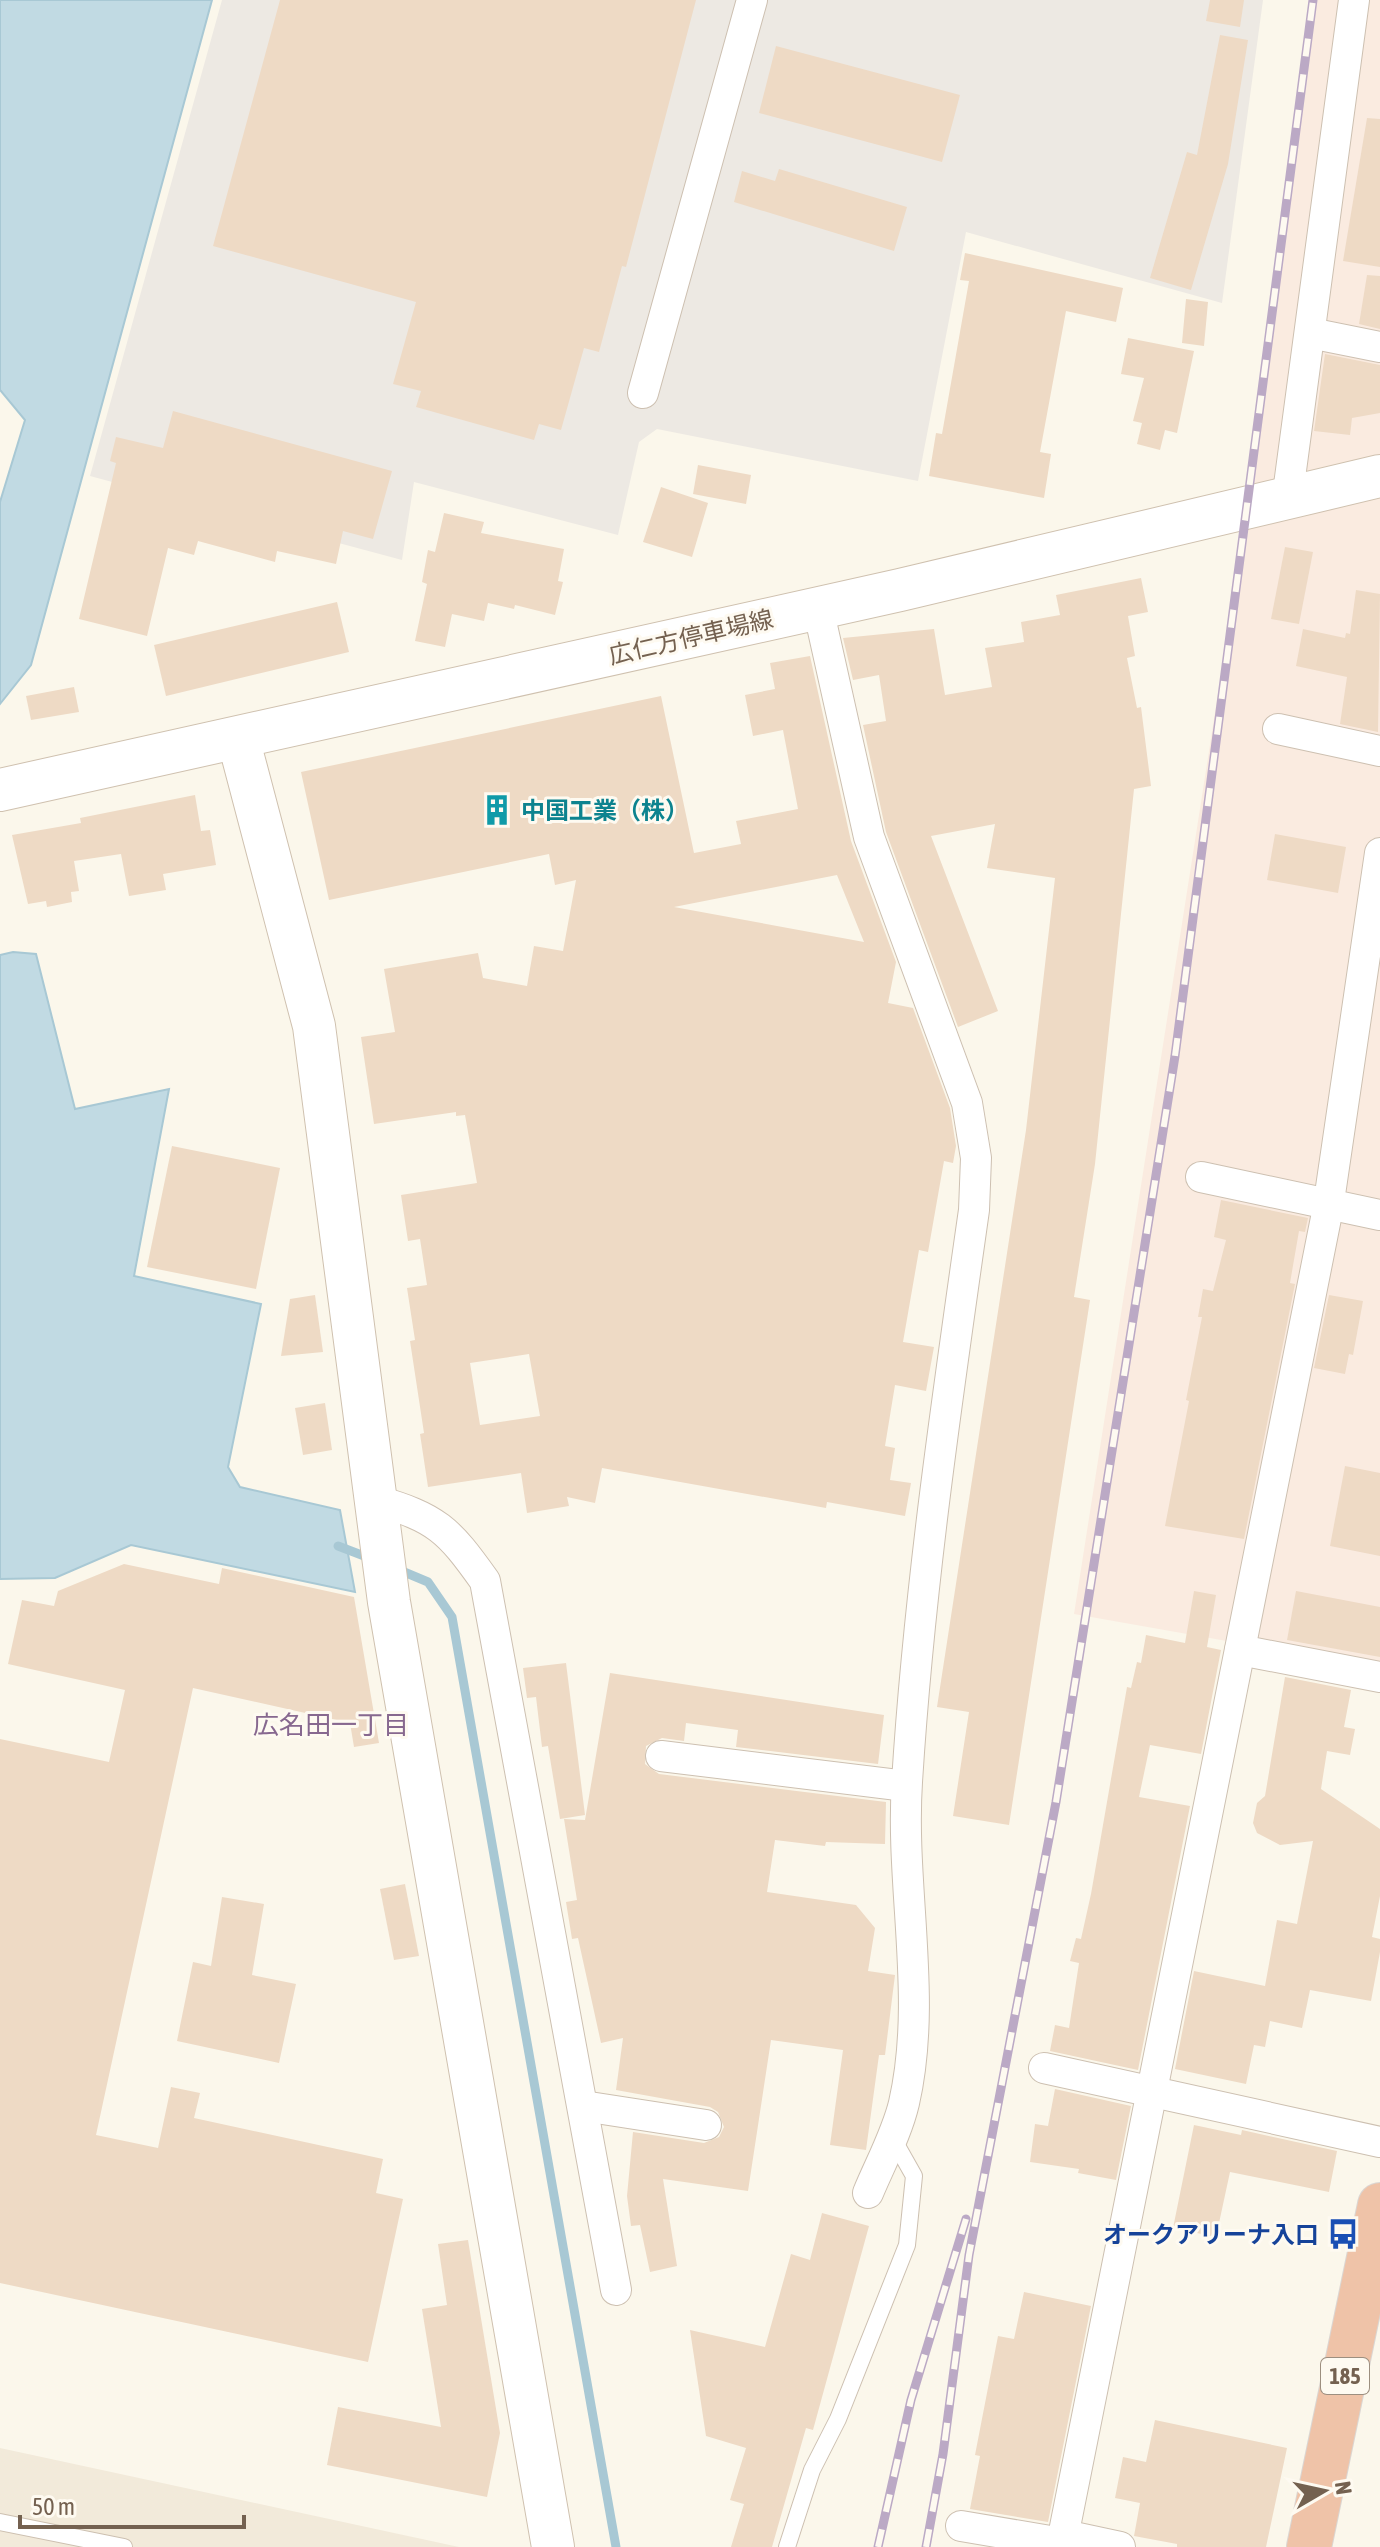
<svg xmlns="http://www.w3.org/2000/svg" width="1380" height="2547" viewBox="0 0 1380 2547" font-family="'Asap Condensed','Noto Sans JP',sans-serif">
<style>
.residential{fill:#f2eada}
.commercial{fill:#faebe0}
.industrial{fill:#ede9e3}
.water{fill:#c1dae3;stroke:#a8c8d4;stroke-width:2}
.lines{fill:none;stroke-linecap:round;stroke-linejoin:round}
.stream{stroke:#a8c8d4;stroke-width:9}
.building{fill:#eedac5;fill-rule:evenodd}
.lane-casing{stroke:#cdc0b1;stroke-width:18}
.street-casing{stroke:#cdc0b1;stroke-width:32}
.secondary-casing{stroke:#cfc1af;stroke-width:44}
.highway-casing{stroke:#dbd6d2;stroke-width:46}
.lane{stroke:#fff;stroke-width:16}
.street{stroke:#fff;stroke-width:30}
.secondary{stroke:#fff;stroke-width:42}
.highway{stroke:#efc3a8;stroke-width:44}
.rail-casing{stroke:#bba9c5;stroke-width:9}
.rail{stroke:#fefaf1;stroke-width:6;stroke-dasharray:18;stroke-linecap:butt}
.labels{text-anchor:middle;dominant-baseline:central;stroke-width:6;stroke-linejoin:round;paint-order:stroke}
.shield{fill:#fefaf1;stroke:#9d8f80;stroke-width:2}
.shield-label{font-size:22px;font-weight:bold;fill:#746150}
.street-label{font-size:24px;fill:#746150;stroke:#fefaf1}
.culture-label{font-size:24px;font-weight:bold;fill:#0d838f;stroke:#fefaf1;text-anchor:start}
.transit-label{font-size:24px;font-weight:bold;fill:#164399;stroke:#fefaf1;text-anchor:end}
.neighbourhood-label{font-size:26px;fill:#87688f;stroke:#fefaf1}
</style>
<rect width="100%" height="100%" fill="#fbf7eb"/>
<!-- residential -->
<polygon class="residential" points="0,2448 459,2547 0,2547"/>
<!-- commercial -->
<polygon class="commercial" points="1310,0 1380,0 1380,1668 1074,1614 1227,636"/>
<!-- industrial -->
<polygon class="industrial" points="222,0 1263,0 1222,303 966,232 918,481 657,429 639,442 618,535 414,482 402,560 90,476"/>
<!-- water -->
<g class="water">
<polygon points="0,0 212,0 31,665 0,704 0,502 25,420 0,390"/>
<polygon points="13,952 36,954 75,1109 169,1089 134,1276 261,1304 228,1467 240,1487 340,1510 355,1592 131,1545 55,1578 0,1579 0,955"/>
</g>
<g class="lines">
<!-- stream -->
<g class="stream">
<polyline points="338,1546 372,1559"/>
<polyline points="397,1569 428,1582 452,1617 616,2547"/>
</g>
</g>
<!-- building -->
<g class="building">
<polygon points="280,0 696,0 626,267 622,266 599,352 584,348 561,430 539,424 534,440 416,407 421,391 393,384 416,302 213,246"/>
<polygon points="1210,0 1244,0 1240,27 1206,21"/>
<polygon points="1220,35 1248,40 1228,164 1191,290 1150,278 1187,152 1197,155"/>
<polygon points="776,46 960,95 942,162 759,113"/>
<polygon points="1367,118 1380,119 1380,267 1343,261"/>
<polygon points="779,169 907,207 894,251 734,202 742,171 775,181"/>
<polygon points="965,253 1123,288 1116,322 1066,311 1040,452 1051,454 1044,498 929,476 936,433 942,434 969,281 960,280"/>
<polygon points="1367,275 1380,276 1380,329 1359,324"/>
<polygon points="1186,299 1208,302 1204,346 1182,343"/>
<polygon points="1128,338 1194,351 1177,433 1165,430 1160,450 1137,444 1142,423 1133,421 1144,378 1121,374"/>
<polygon points="1325,354 1380,365 1380,413 1352,418 1350,435 1314,431"/>
<polygon points="173,411 392,471 373,539 343,531 336,564 277,551 275,562 198,541 194,555 168,548 147,636 79,619 116,463 110,461 116,437 163,448"/>
<polygon points="698,465 751,475 746,504 693,494"/>
<polygon points="661,487 708,503 692,557 643,542"/>
<polygon points="444,513 484,522 481,533 564,549 558,581 563,582 555,615 515,605 514,609 488,603 484,621 452,614 445,647 415,641 427,584 422,582 428,550 435,552"/>
<polygon points="1285,547 1313,552 1299,624 1271,619"/>
<polygon points="1141,578 1148,612 1128,616 1135,656 1127,658 1137,708 1141,707 1151,786 1134,789 1095,1164 1074,1297 1090,1300 1009,1825 953,1816 969,1712 937,1707 1026,1130 1055,878 987,868 995,824 931,836 998,1011 958,1027 886,832 863,725 886,721 879,675 853,680 843,638 934,629 945,695 992,687 985,648 1024,642 1021,622 1060,615 1056,595"/>
<polygon points="1356,590 1380,594 1378,732 1340,724 1347,677 1296,666 1303,629 1345,638 1346,633 1350,634"/>
<polygon points="337,602 349,652 166,696 154,645"/>
<path d="M810 656 851 841 896 962 888 1003 913 1008 950 1108 956 1146 953 1163 944 1161 928 1252 919 1250 903 1342 934 1347 926 1391 895 1385 885 1446 895 1448 890 1480 911 1483 905 1516 827 1502 826 1508 602 1468 595 1503 567 1497 569 1506 527 1513 521 1473 428 1487 420 1434 424 1433 410 1341 415 1340 407 1288 427 1285 420 1239 408 1241 401 1195 477 1183 465 1115 456 1116V1112L374 1124 361 1037 395 1032 384 969 478 953 483 978 527 986 534 946 563 951 576 880 555 885 549 854 329 900 301 772 661 696 694 853 741 844 736 821 798 809 783 730 753 736 745 695 775 689 770 663ZM837 875 864 942 674 907ZM529 1354 540 1416 480 1425 470 1363Z"/>
<polygon points="74,687 79,712 31,720 26,696"/>
<polygon points="195,795 201,831 210,830 216,865 163,874 166,890 129,896 121,854 74,861 79,891 71,892 72,902 47,907 46,901 28,904 12,835 81,823 80,818"/>
<polygon points="1275,834 1346,847 1338,893 1267,880"/>
<polygon points="172,1146 280,1168 256,1289 147,1267"/>
<polygon points="1221,1200 1308,1218 1305,1232 1299,1231 1290,1283 1295,1284 1244,1539 1165,1526 1189,1401 1186,1400 1202,1317 1198,1317 1203,1289 1213,1291 1226,1240 1214,1237"/>
<polygon points="315,1295 323,1352 281,1356 290,1299"/>
<polygon points="1329,1295 1363,1301 1353,1355 1349,1354 1345,1374 1314,1368"/>
<polygon points="325,1403 332,1450 303,1455 295,1408"/>
<polygon points="1345,1466 1380,1473 1380,1556 1330,1546"/>
<polygon points="124,1564 219,1584 222,1568 354,1597 379,1743 354,1747 350,1723 193,1688 96,2135 158,2148 171,2087 200,2093 194,2118 383,2159 376,2193 403,2199 368,2362 0,2283 0,1739 109,1762 125,1690 8,1664 22,1600 54,1606 58,1591"/>
<polygon points="1194,1591 1216,1595 1207,1647 1221,1650 1201,1754 1150,1745 1139,1797 1190,1806 1138,2070 1050,2051 1055,2025 1069,2028 1079,1963 1070,1961 1076,1938 1081,1939 1091,1894 1127,1687 1131,1688 1137,1662 1141,1663 1146,1635 1185,1643"/>
<polygon points="1296,1591 1380,1607 1380,1657 1287,1640"/>
<polygon points="566,1663 585,1815 560,1819 548,1746 542,1747 536,1697 527,1698 523,1668"/>
<polygon points="610,1673 884,1715 878,1764 736,1747 738,1730 686,1723 684,1741 662,1738 646,1746 645,1764 659,1774 886,1802 885,1844 826,1842 825,1846 775,1840 767,1892 856,1905 875,1928 868,1971 895,1975 885,2055 879,2055 866,2150 830,2145 843,2050 771,2040 748,2191 663,2179 677,2266 650,2272 640,2225 631,2226 627,2196 633,2132 704,2143 719,2137 724,2127 718,2112 710,2107 616,2090 623,2038 601,2043 578,1938 572,1939 566,1902 577,1900 564,1819 585,1820"/>
<polygon points="1285,1677 1351,1690 1344,1727 1355,1729 1350,1755 1327,1751 1321,1789 1380,1829 1380,1896 1372,1937 1380,1939 1380,1952 1371,2001 1310,1990 1302,2028 1270,2021 1265,2047 1254,2045 1246,2084 1175,2069 1194,1971 1265,1986 1277,1920 1297,1924 1313,1841 1280,1845 1257,1833 1253,1823 1257,1803 1265,1796"/>
<polygon points="405,1884 419,1956 394,1960 380,1889"/>
<polygon points="222,1897 264,1904 252,1975 296,1984 279,2063 177,2041 193,1962 211,1966"/>
<polygon points="1055,2089 1131,2106 1116,2180 1078,2173 1079,2169 1030,2162 1035,2124 1048,2126"/>
<polygon points="1194,2125 1241,2135 1242,2130 1337,2151 1329,2192 1230,2172 1216,2237 1173,2228"/>
<polygon points="822,2213 869,2226 813,2430 806,2428 772,2547 731,2547 744,2504 730,2500 746,2448 706,2436 690,2330 765,2347 791,2254 810,2260"/>
<polygon points="468,2240 500,2433 487,2497 327,2465 338,2407 441,2427 422,2309 447,2305 438,2244"/>
<polygon points="1024,2292 1091,2306 1048,2522 970,2509 980,2456 975,2455 998,2336 1014,2339"/>
<polygon points="1155,2420 1287,2448 1266,2547 1177,2547 1177,2544 1134,2536 1140,2503 1115,2498 1123,2457 1146,2462"/>
</g>
<g class="lines">
<defs>
<g id="lane">
<polyline points="0,2522 124,2547"/>
<polyline points="787,2547 812,2470 838,2419 907,2245 914,2176 892,2137"/>
</g>
<g id="street">
<polyline points="1310,333 1380,347"/>
<polyline points="643,393 752,0"/>
<polyline points="1287,500 1354,0"/>
<path d="M818 608 869 837 967 1103 976 1158 974 1210C947 1400 919 1590 907 1782 900 1887 928 1998 904 2103 897 2133 880 2164 868 2193"/>
<polyline points="1278,729 1380,751"/>
<polyline points="1201,1177 1380,1215"/>
<path d="M375 1500C437 1518 448 1529 485 1581L616 2290"/>
<polyline points="1240,1650 1380,1677"/>
<polyline points="661,1756 906,1786"/>
<polyline points="1044,2068 1380,2142"/>
<polyline points="583,2106 706,2125"/>
<polyline points="961,2526 1062,2543"/>
<polyline points="1064,2535 1120,2547"/>
<polyline points="1061,2547 1328,1208 1380,853"/>
</g>
<g id="secondary">
<polyline points="238,738 314,1026 389,1602 553,2547"/>
<polyline points="0,790 900,590 1380,476"/>
</g>
<polyline id="highway" points="1309,2547 1380,2205"/>
</defs>
<!-- lane casing -->
<use href="#lane" class="lane-casing"/>
<!-- street casing -->
<use href="#street" class="street-casing"/>
<!-- secondary casing -->
<use href="#secondary" class="secondary-casing"/>
<!-- highway casing -->
<use href="#highway" class="highway-casing"/>
<!-- lane -->
<use href="#lane" class="lane"/>
<!-- street -->
<use href="#street" class="street"/>
<!-- secondary -->
<use href="#secondary" class="secondary"/>
<!-- highway -->
<use href="#highway" class="highway"/>
<defs>
<g id="rail">
<polyline points="878,2547 911,2400 966,2219"/>
<polyline points="926,2547 943,2454 969,2255 1056,1802 1175,1056 1313,0"/>
</g>
</defs>
<!-- rail casing -->
<use href="#rail" class="rail-casing"/>
<!-- rail -->
<use href="#rail" class="rail"/>
</g>
<!-- icons -->
<defs>
<symbol id="building-bare" viewBox="-9 -9 18 18"><path d="M-4-6H4V6H1V3H-1V6H-4ZM-2.5-4.3h1.7v1.8h-1.7ZM.8-4.3h1.7v1.8H.8ZM-2.5-1h1.7V.8h-1.7ZM.8-1h1.7V.8H.8Z" fill="#0f9aa8" stroke="#fefaf1" stroke-width="2.5" paint-order="stroke"/></symbol>
<symbol id="bus-bare" viewBox="-9 -9 18 18"><path d="M-5-6H5V4H4V6H2V4H-2V6H-4V4H-5ZM-3.5-4V0h7V-4ZM-3.5 1.2v1.5H-2V1.2ZM2 1.2v1.5H3.5V1.2Z" fill="#1a4fb4" stroke="#fefaf1" stroke-width="2.5" paint-order="stroke"/></symbol>
</defs>
<g fill-rule="evenodd">
<use href="#building-bare" x="475" y="788" width="44" height="44"/>
<use href="#bus-bare" x="1321" y="2212" width="44" height="44"/>
</g>
<g class="labels">
<!-- shield labels -->
<rect class="shield" x="1321" y="2358" width="48" height="36" rx="6"/>
<g class="shield-label">
<text x="1345" y="2376">185</text>
</g>
<!-- street labels -->
<g class="street-label">
<text transform="translate(691 637) rotate(-13)">広仁方停車場線</text>
</g>
<!-- culture labels -->
<g class="culture-label">
<text x="521" y="810">中国工業（株）</text>
</g>
<!-- transit labels -->
<g class="transit-label">
<text x="1319" y="2234">オークアリーナ入口</text>
</g>
<!-- neighbourhood labels -->
<g class="neighbourhood-label">
<text x="331" y="1725">広名田一丁目</text>
</g>
</g>
<!-- north arrow -->
<g transform="translate(1324 2491) rotate(81)" stroke="#fefaf1" stroke-width="6" paint-order="stroke">
<path d="M0-6L14 30L0 20L-14 30Z" fill="#746150"/>
<text y="-12" font-size="22" font-weight="bold" text-anchor="middle" fill="#746150">N</text>
</g>
<!-- scale -->
<path d="M20 2515v12h224v-12" fill="none" stroke="#746150" stroke-width="4"/>
<text x="32" y="2515" font-size="24" fill="#746150" stroke="#fefaf1" stroke-width="6" paint-order="stroke">50 m</text>
</svg>
